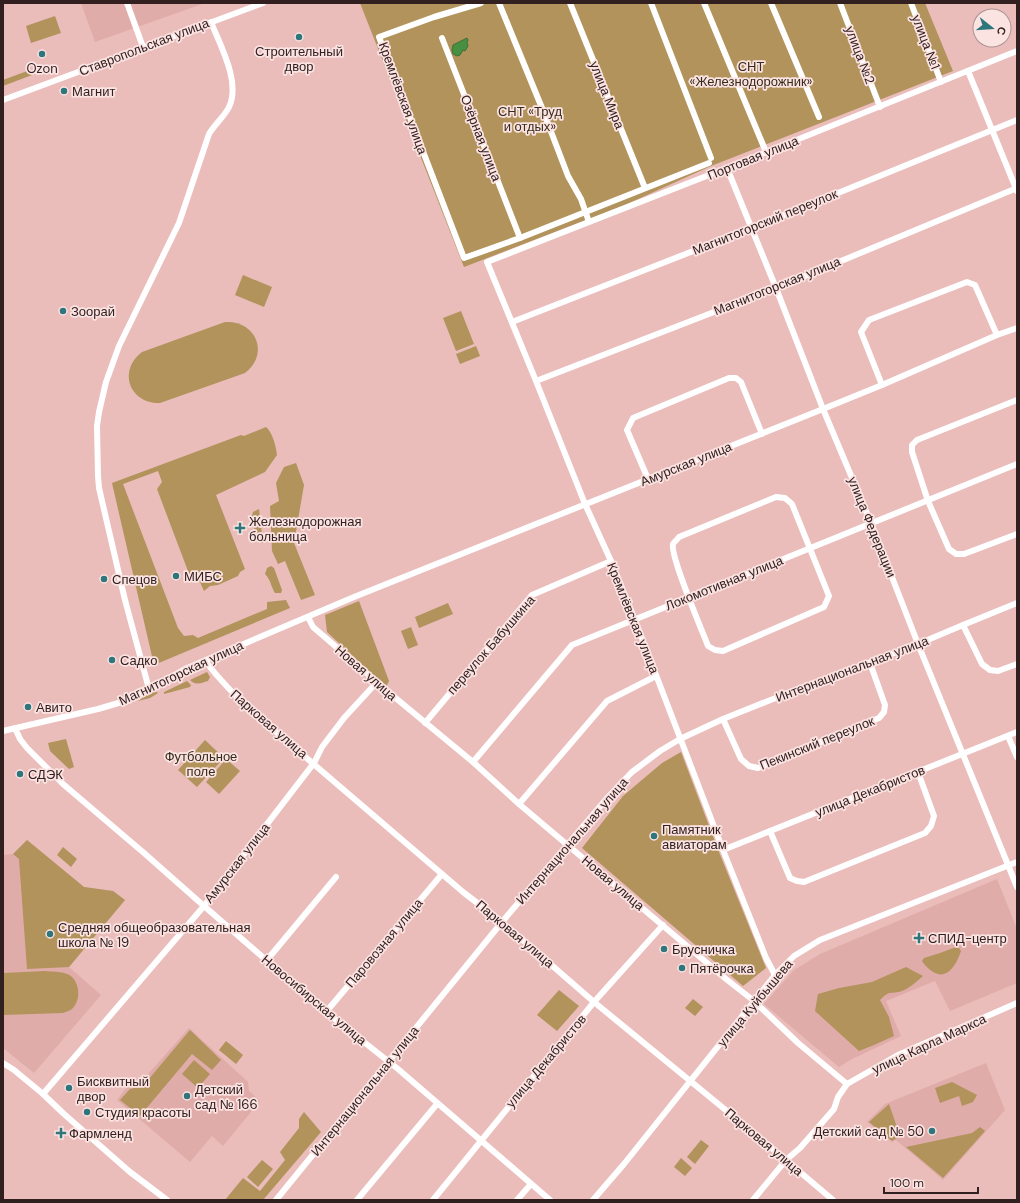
<svg xmlns="http://www.w3.org/2000/svg" width="1020" height="1203" viewBox="0 0 1020 1203" font-family="'DM Sans',sans-serif">
<style>
.built{fill:#e0aca9}
.green{fill:#b1935b}
.water{fill:#479042;stroke:#406e38}
.lines{fill:none;stroke-linecap:round;stroke-linejoin:round}
.minor{stroke:#fff;stroke-width:6}
.poi-dot{fill:#2d767c;stroke:#fbe3e2;stroke-width:1.5}
.labels{text-anchor:middle;dominant-baseline:central;stroke-width:3.5;stroke-linejoin:round;paint-order:stroke}
.street-label{font-size:13px;fill:#31201f;stroke:#fbe3e2}
.poi-label{font-size:13px;fill:#31201f;stroke:#fbe3e2;text-anchor:start}
.park-label{font-size:13px;fill:#362c1a;stroke:#fbe3e2}
</style>
<rect width="100%" height="100%" fill="#eabcba"/>
<!-- built -->
<g class="built">
<polygon points="81,3 205,3 95,42"/>
<polygon points="27,840 84,887 113,891 125,900 69,967 101,995 34,1073 3,1048 3,855 13,854"/>
<polygon points="997,879 1017,929 1017,983 950,1011 935,981 886,1001 901,1036 852,1059 839,1067 764,1004 794,970 820,954"/>
<polygon points="189,1028 248,1082 249,1091 260,1101 223,1146 212,1136 190,1162 117,1100 127,1087 141,1082"/>
<polygon points="986,1063 1005,1110 943,1180 896,1140 892,1142 867,1122 885,1104"/>
</g>
<!-- green -->
<g class="green">
<polygon points="360,3 925,3 953,71 711,166 625,205 464,267"/>
<polygon points="55,16 61,33 31,43 26,26"/>
<polygon points="30,70 32,75 3,86 3,80"/>
<polygon points="243,275 272,287 264,307 235,295"/>
<polygon points="461,311 474,344 456,351 443,318"/>
<path d="M225 322C256 320 270 354 245 373L160 403C130 404 117 371 142 352Z"/>
<polygon points="476,346 480,356 460,364 456,354"/>
<path d="M266 427C273 433 276 447 277 455L265 472 216 495 245 569 240 572 238 576 218 585 210 586 204 591 199 580 191 579 157 489 162 482 158 471 123 484 178 628 184 636 193 635 198 638 267 609V602L286 600 290 608 154 665 112 483 241 435 244 436Z"/>
<polygon points="296,463 304,485 294,543 315,595 301,600 285,561 278,564 272,551 270,506 279,501 276,483 284,467"/>
<polygon points="259,509 263,543 259,542 251,519 253,512"/>
<path d="M271 566 274 568 282 590 281 593H275C271 587 271 580 265 574L267 568Z"/>
<polygon points="359,601 389,681 386,687 327,632 325,615"/>
<polygon points="448,603 453,614 419,628 415,617"/>
<polygon points="411,627 418,645 408,649 401,631"/>
<path d="M207 672 210 677 208 681C201 683 196 686 190 680Z"/>
<polygon points="187,681 191,685 190,687 164,694 164,692"/>
<polygon points="154,690 158,693 150,698 138,701"/>
<polygon points="66,739 74,767 69,769 50,751 48,743"/>
<polygon points="205,740 224,758 197,787 178,770"/>
<polygon points="681,752 719,852 766,968 743,986 582,848 623,796 662,763"/>
<polygon points="226,759 240,771 219,794 206,782"/>
<polygon points="27,840 84,887 113,891 125,900 69,967 27,969 19,859 13,854"/>
<polygon points="63,847 77,859 71,867 57,855"/>
<path d="M956 947 959 948 961 951C957 963 948 981 933 972 929 969 925 966 922 961L924 958 940 953Z"/>
<path d="M906 967 923 976C917 981 910 988 902 991 890 995 891 989 880 1000L889 1017 894 1036 874 1045 859 1051 815 1011 818 994 839 988 872 982Z"/>
<path d="M45 971C52 972 60 971 67 974 80 979 82 1000 72 1009 69 1011 65 1012 63 1013L3 1015V973Z"/>
<polygon points="559,990 579,1006 557,1031 537,1015"/>
<polygon points="693,999 703,1007 695,1016 685,1008"/>
<polygon points="190,1030 221,1060 212,1070 192,1054 140,1116 120,1100 130,1089 143,1086"/>
<polygon points="226,1041 243,1055 236,1064 219,1050"/>
<polygon points="194,1060 210,1074 198,1088 182,1074"/>
<polygon points="952,1082 977,1095 973,1102 962,1106 959,1096 940,1103 935,1088"/>
<polygon points="889,1104 900,1136 892,1141 869,1122"/>
<polygon points="304,1112 321,1132 263,1200 225,1200 243,1178 260,1191 285,1160 280,1152 299,1128 299,1119"/>
<polygon points="980,1127 985,1131 943,1178 906,1147 972,1133"/>
<polygon points="701,1140 709,1146 695,1164 687,1157"/>
<polygon points="681,1158 692,1168 685,1176 674,1167"/>
<polygon points="262,1160 273,1169 258,1187 247,1177"/>
</g>
<!-- water -->
<polygon class="water" points="467,38 468,40 467,42 468,46 465,51 463,50 460,55 457,56 453,54 452,50 453,45"/>
<g class="lines">
<!-- minor -->
<g class="minor">
<polyline points="127,3 143,47"/>
<polyline points="481,3 434,17 379,37 464,258 520,238 709,163"/>
<polyline points="499,3 542,108 568,176 581,199 589,222"/>
<polyline points="570,3 645,188"/>
<polyline points="651,3 711,158"/>
<polyline points="704,3 766,152"/>
<polyline points="771,3 819,117"/>
<polyline points="840,3 880,107"/>
<polyline points="911,3 941,82"/>
<polyline points="442,38 520,238"/>
<polyline points="968,71 1017,191"/>
<polyline points="3,100 263,3"/>
<polyline points="727,168 776,288 823,409 871,523 918,644 1017,887"/>
<polyline points="512,322 752,228 1017,120"/>
<polyline points="536,381 776,288 1017,188"/>
<polyline points="882,385 861,332 869,320 967,282 975,285 997,335"/>
<polyline points="1017,400 917,440 912,445 912,452 928,501 949,549 956,554 964,554 1017,534"/>
<polyline points="648,479 627,430 633,418 729,378 736,378 741,382 762,434"/>
<path d="M776 497 785 498 792 504 829 596 824 607 723 651 715 650 708 646C702 630 670 556 673 544 674 542 678 539 679 537Z"/>
<polyline points="308,617 313,627 398,700 473,762 519,804 726,979 754,1001 798,1043 847,1084"/>
<polyline points="963,625 982,664 990,670 998,671 1017,664"/>
<path d="M205 661C220 680 236 697 254 713L463 892 502 922 594 1002 761 1139 833 1200"/>
<path d="M149 689 125 600 99 488 98 476 97 426 99 412 106 382 119 346 179 223 209 134C215 124 224 117 229 107 241 82 220 45 211 22"/>
<polyline points="723,719 741,759 749,766 758,768 879,718 884,712 885,705 870,663"/>
<polyline points="425,723 532,595 611,561"/>
<polyline points="15,728 20,739 27,748 63,784 144,853 204,906 326,1012 398,1069 550,1200"/>
<polyline points="3,731 98,709 132,699 185,669 354,597 823,409 882,385 997,335 1017,328"/>
<polyline points="1008,736 1017,757"/>
<polyline points="473,762 572,645 1017,464"/>
<polyline points="519,804 607,701 656,676"/>
<polyline points="770,831 790,878 797,881 804,882 925,833 931,826 934,816 918,772"/>
<polyline points="723,850 1017,732"/>
<polyline points="267,960 336,877"/>
<polyline points="775,975 766,958 723,850 635,620 611,561 585,504 536,381 487,262 727,168 1017,51"/>
<polyline points="326,1012 442,874"/>
<polyline points="3,1063 14,1070 43,1094 64,1114 130,1172 167,1200"/>
<polyline points="43,1094 204,906 314,763 322,747 344,718 377,682"/>
<polyline points="276,1200 502,922 608,797 632,772 660,751 680,739 723,719 768,701 918,644 963,625 1017,603"/>
<polyline points="357,1200 437,1104"/>
<polyline points="433,1200 594,1002 663,925"/>
<polyline points="517,1200 531,1184"/>
<polyline points="593,1200 624,1164 775,975 794,956 820,940 1017,862"/>
<polyline points="753,1200 786,1160 800,1148 834,1109 838,1097 847,1084 898,1055 1017,1003"/>
</g>
</g>
<!-- markers -->
<g class="poi-dot">
<circle cx="299" cy="37" r="4"/>
<circle cx="42" cy="54" r="4"/>
<circle cx="64" cy="91" r="4"/>
<circle cx="63" cy="311" r="4"/>
<path d="M238 522h4v4h4v4h-4v4h-4v-4h-4v-4h4z"/>
<circle cx="176" cy="576" r="4"/>
<circle cx="104" cy="579" r="4"/>
<circle cx="112" cy="660" r="4"/>
<circle cx="28" cy="707" r="4"/>
<circle cx="20" cy="774" r="4"/>
<circle cx="654" cy="836" r="4"/>
<circle cx="50" cy="934" r="4"/>
<path d="M917 932h4v4h4v4h-4v4h-4v-4h-4v-4h4z"/>
<circle cx="664" cy="949" r="4"/>
<circle cx="682" cy="968" r="4"/>
<circle cx="69" cy="1088" r="4"/>
<circle cx="187" cy="1096" r="4"/>
<circle cx="87" cy="1112" r="4"/>
<circle cx="932" cy="1131" r="4"/>
<path d="M59 1127h4v4h4v4h-4v4h-4v-4h-4v-4h4z"/>
</g>
<g class="labels">
<!-- street labels -->
<g class="street-label">
<text transform="translate(926 42) rotate(69)">улица №1</text>
<text transform="translate(144 47) rotate(-21)">Ставропольская улица</text>
<text transform="translate(860 55) rotate(69)">улица №2</text>
<text transform="translate(607 95) rotate(68)">улица Мира</text>
<text transform="translate(403 98) rotate(70)">Кремлёвская улица</text>
<text transform="translate(481 138) rotate(69)">Озёрная улица</text>
<text transform="translate(753 158) rotate(-22)">Портовая улица</text>
<text transform="translate(765 222) rotate(-22)">Магнитогорский переулок</text>
<text transform="translate(777 286) rotate(-22)">Магнитогорская улица</text>
<text transform="translate(686 464) rotate(-22)">Амурская улица</text>
<text transform="translate(872 527) rotate(68)">улица Федерации</text>
<text transform="translate(724 583) rotate(-22)">Локомотивная улица</text>
<text transform="translate(633 618) rotate(68)">Кремлёвская улица</text>
<text transform="translate(491 645) rotate(-49)">переулок Бабушкина</text>
<text transform="translate(852 669) rotate(-21)">Интернациональная улица</text>
<text transform="translate(181 673) rotate(-25)">Магнитогорская улица</text>
<text transform="translate(366 673) rotate(41)">Новая улица</text>
<text transform="translate(269 724) rotate(41)">Парковая улица</text>
<text transform="translate(817 743) rotate(-22)">Пекинский переулок</text>
<text transform="translate(870 791) rotate(-22)">улица Декабристов</text>
<text transform="translate(572 841) rotate(-49)">Интернациональная улица</text>
<text transform="translate(237 863) rotate(-52)">Амурская улица</text>
<text transform="translate(613 883) rotate(40)">Новая улица</text>
<text transform="translate(515 934) rotate(40)">Парковая улица</text>
<text transform="translate(384 943) rotate(-50)">Паровозная улица</text>
<text transform="translate(314 1000) rotate(40)">Новосибирская улица</text>
<text transform="translate(755 1003) rotate(-50)">улица Куйбышева</text>
<text transform="translate(929 1044) rotate(-25)">улица Карла Маркса</text>
<text transform="translate(546 1061) rotate(-50)">улица Декабристов</text>
<text transform="translate(365 1091) rotate(-51)">Интернациональная улица</text>
<text transform="translate(764 1142) rotate(40)">Парковая улица</text>
</g>
<!-- poi labels -->
<g class="poi-label">
<text x="299" y="51" text-anchor="middle">Строительный<tspan x="299" dy="15">двор</tspan></text>
<text x="42" y="68" text-anchor="middle">Ozon</text>
<text x="72" y="91">Магнит</text>
<text x="71" y="311">Зоорай</text>
<text x="249" y="521">Железнодорожная<tspan x="249" dy="15">больница</tspan></text>
<text x="184" y="576">МИБС</text>
<text x="112" y="579">Спецов</text>
<text x="120" y="660">Садко</text>
<text x="36" y="707">Авито</text>
<text x="28" y="774">СДЭК</text>
<text x="662" y="829">Памятник<tspan x="662" dy="15">авиаторам</tspan></text>
<text x="58" y="927">Средняя общеобразовательная<tspan x="58" dy="15">школа № 19</tspan></text>
<text x="928" y="938">СПИД-центр</text>
<text x="672" y="949">Брусничка</text>
<text x="690" y="968">Пятёрочка</text>
<text x="77" y="1081">Бисквитный<tspan x="77" dy="15">двор</tspan></text>
<text x="195" y="1089">Детский<tspan x="195" dy="15">сад № 166</tspan></text>
<text x="95" y="1112">Студия красоты</text>
<text x="924" y="1131" text-anchor="end">Детский сад № 50</text>
<text x="69" y="1133">Фармленд</text>
</g>
<!-- park labels -->
<g class="park-label">
<text x="751" y="66">СНТ<tspan x="751" dy="15">«Железнодорожник»</tspan></text>
<text x="530" y="111">СНТ «Труд<tspan x="530" dy="15">и отдых»</tspan></text>
<text x="201" y="756">Футбольное<tspan x="201" dy="15">поле</tspan></text>
</g>
</g>
<!-- border -->
<rect width="1020" height="1203" fill="none" stroke="#31201f" stroke-width="8"/>
<!-- north arrow -->
<g transform="translate(992 28) rotate(107)"><circle r="19" fill="#fbe3e2" stroke="#aa9594"/>
<path d="M0-3L7 15L0 10L-7 15Z" fill="#2d767c"/>
<text y="-6" font-size="11" font-weight="bold" text-anchor="middle" fill="#31201f">С</text>
</g>
<!-- scale -->
<path d="M884 1187v6h94v-6" fill="none" stroke="#31201f" stroke-width="2"/>
<text x="890" y="1187" font-size="12" fill="#31201f" stroke="#fbe3e2" stroke-width="3" paint-order="stroke">100 m</text>
</svg>
